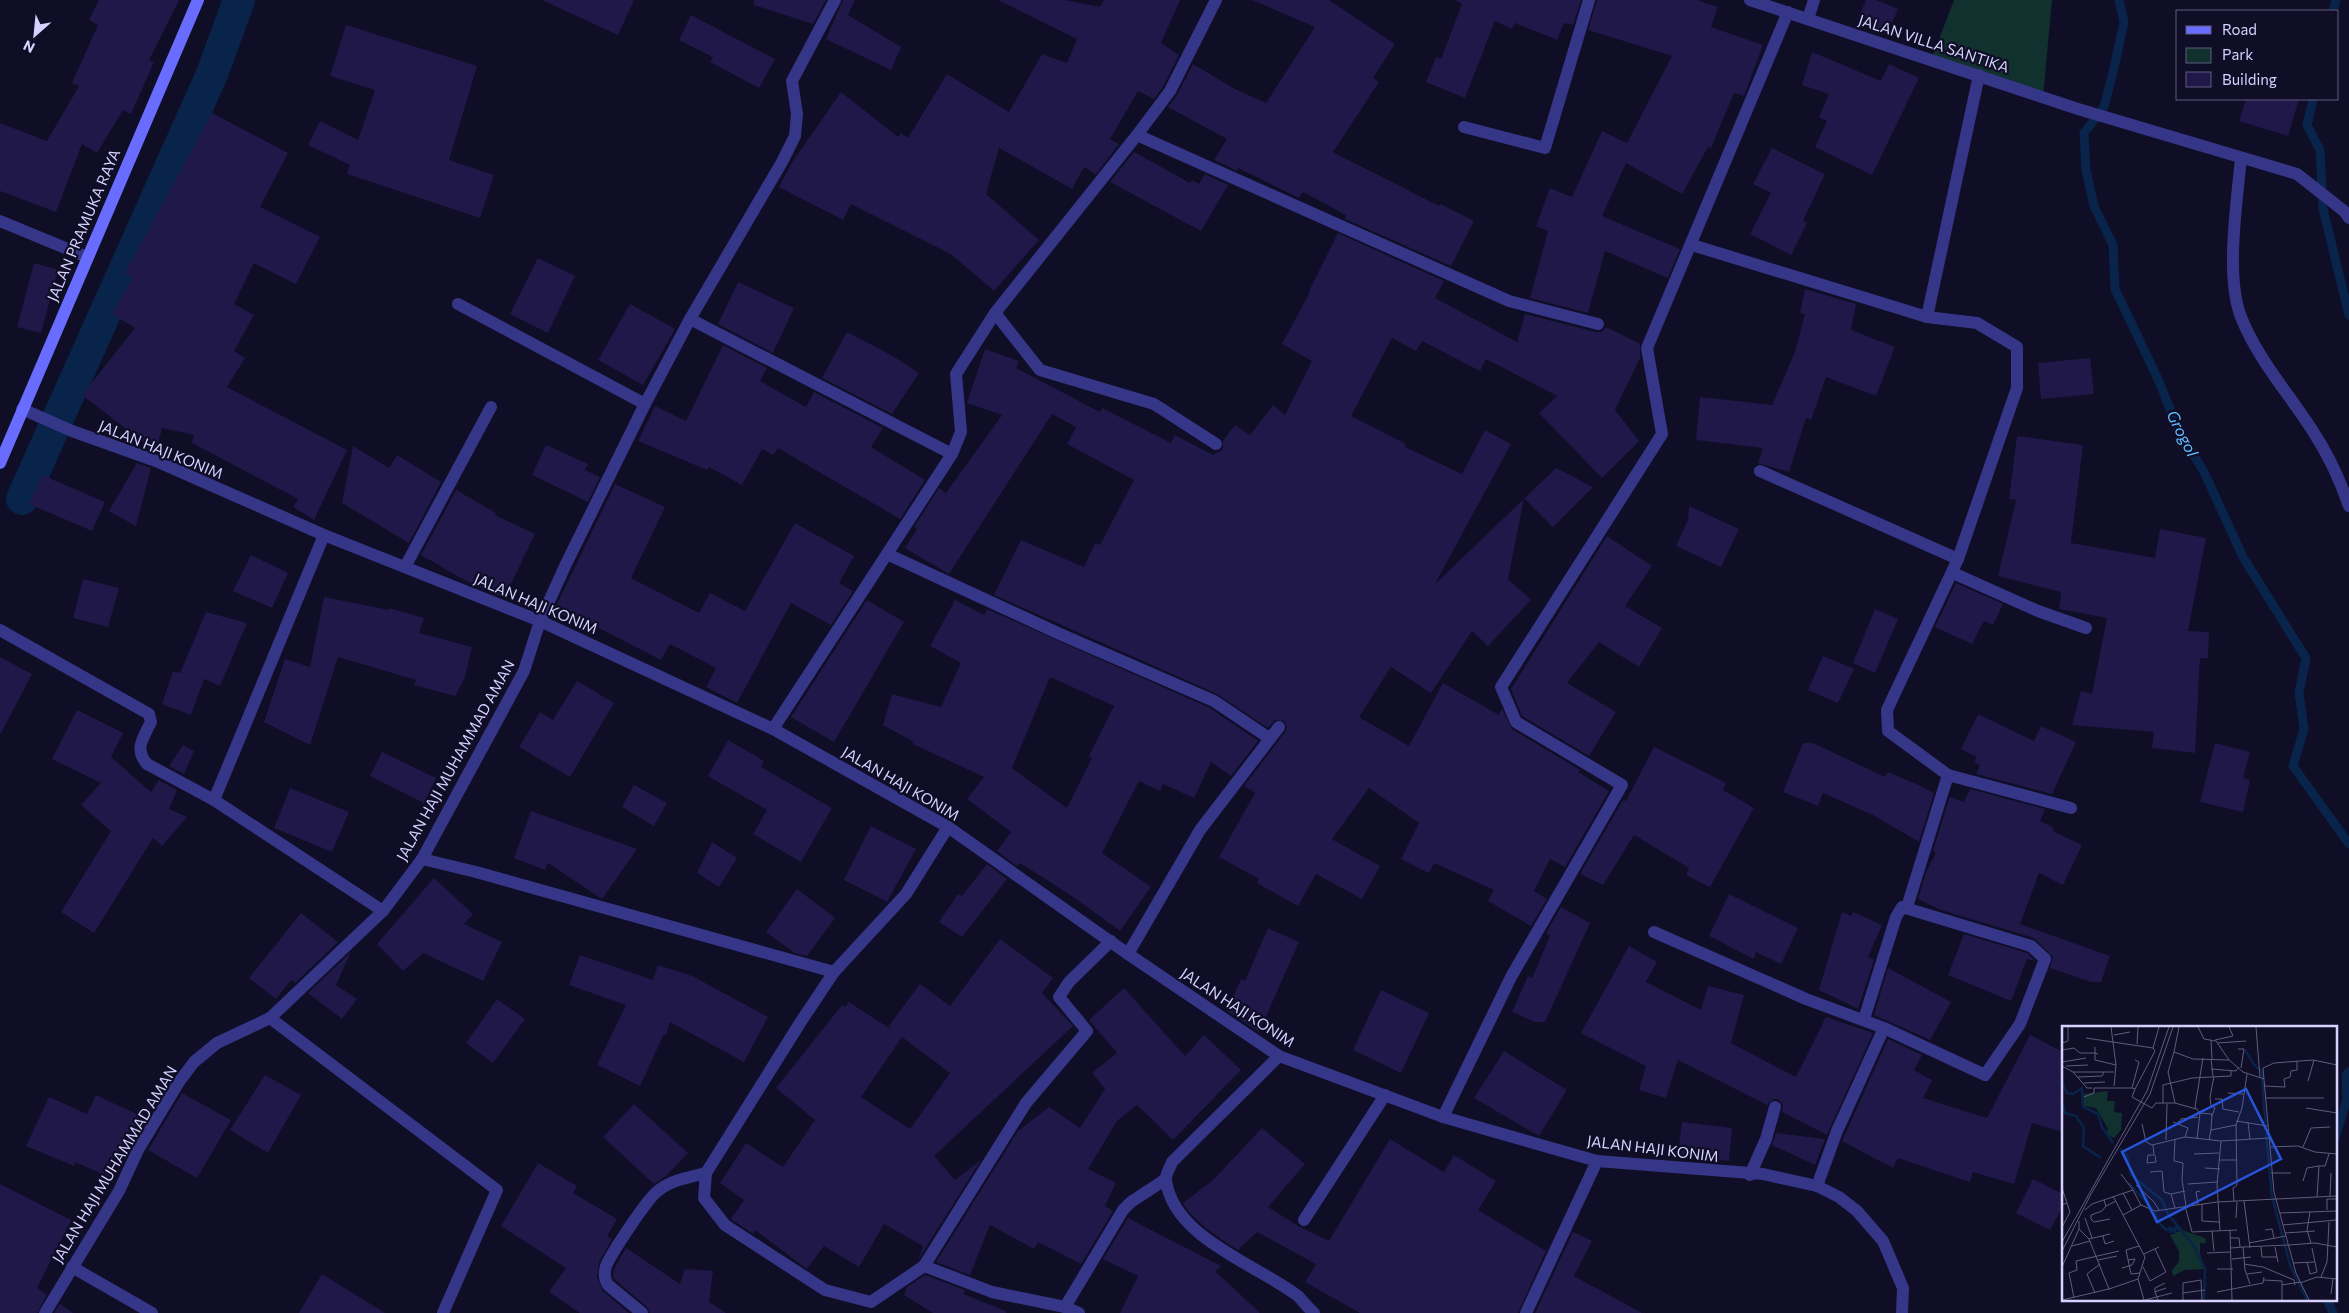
<svg xmlns="http://www.w3.org/2000/svg" width="2349" height="1313" viewBox="0 0 2349 1313" font-family="Commissioner,sans-serif">
<style>
.green{fill:#10312e}
.lines{fill:none;stroke-linecap:round;stroke-linejoin:round}
.stream{stroke:#08244a;stroke-width:9}
.canal{stroke:#08244a;stroke-width:32}
.building{fill:#1f1848;fill-rule:evenodd}
.street{stroke:#353688;stroke-width:12}
.secondary{stroke:#696dff;stroke-width:12}
.labels{text-anchor:middle;dominant-baseline:central;stroke-width:4.5;stroke-linejoin:round;paint-order:stroke}
.street-label{font-size:15px;fill:#d5d2ff;stroke:#100d26}
.water-label{font-size:16px;font-style:italic;fill:#60beff;stroke:#100d26}
.inset-river{fill:none;stroke:#08244a;stroke-width:2.5}
.inset-road{fill:none;stroke:#5f5c7d;stroke-width:1}
.view{fill:#2655da;fill-opacity:0.15;stroke:#2655da;stroke-width:2.5}
.inset-edge{fill:none;stroke:#d5d2ff;stroke-width:2.5}
</style>
<rect width="100%" height="100%" fill="#100d26"/>
<!-- green -->
<polygon class="green" points="1954,0 2052,0 2043,97 1933,55"/>
<g class="lines">
<!-- stream -->
<g class="stream">
<polyline points="2119,0 2124,22 2114,68 2104,107 2084,133 2086,170 2094,206 2113,245 2115,289 2158,379 2178,429 2204,472 2243,557 2306,658 2299,693 2304,729 2293,766 2349,844"/>
<polyline points="2333,11 2336,0"/>
<polyline points="2313,99 2307,125 2320,150 2323,209 2349,315"/>
<polyline points="2335,1138 2347,1099 2346,1075 2349,1072"/>
<polyline points="2327,1299 2333,1313"/>
</g>
<!-- canal -->
<polyline class="canal" points="22,499 212,74 239,0"/>
</g>
<!-- building -->
<g class="building">
<polygon points="99,0 179,0 149,60 154,62 131,114 123,110 97,153 82,144 56,212 0,191 0,123 47,141 79,86 72,83 98,25 89,20"/>
<polygon points="542,0 634,0 618,35"/>
<polygon points="754,0 826,0 813,24 754,5"/>
<polygon points="843,0 855,0 848,15 901,47 891,70 826,39"/>
<polygon points="998,0 1065,0 1100,7 1104,0 1180,0 1161,43 1179,55 1163,87 1154,99 1138,91 1110,139 1119,144 1096,174 1084,167 1072,189 999,148 986,194 1039,240 994,291 951,254 851,204 843,220 779,187 791,164 841,92 898,137 901,133 908,138 947,74 1009,112 1042,54 1067,63 1077,39"/>
<polygon points="1252,0 1329,0 1395,44 1373,78 1379,82 1333,152 1439,206 1440,204 1474,221 1451,266 1345,219 1346,215 1303,192 1299,198 1238,168 1237,171 1214,160 1227,139 1168,107 1177,95 1193,64 1235,89 1266,103 1315,27"/>
<polygon points="1455,0 1581,0 1573,25 1564,23 1557,40 1515,23 1512,29 1495,21 1465,98 1426,82 1436,57 1441,59 1462,4"/>
<polygon points="1597,0 1697,0 1718,7 1711,27 1763,45 1744,96 1734,93 1711,148 1708,147 1682,194 1626,163 1602,216 1680,249 1668,278 1605,251 1588,313 1530,298 1548,231 1536,226 1550,188 1572,197 1602,131 1627,143 1672,56 1588,30"/>
<polygon points="1866,0 1876,0 1898,9 1888,32 1858,19"/>
<polygon points="691,15 775,59 759,88 710,62 713,57 679,40"/>
<polygon points="346,25 477,66 449,160 494,175 480,218 347,174 350,165 308,145 320,121 358,140 375,90 330,76"/>
<polygon points="1812,52 1881,81 1889,64 1919,78 1872,175 1815,147 1827,121 1819,117 1829,94 1802,85"/>
<polygon points="2246,99 2299,99 2288,136 2239,121"/>
<polygon points="212,113 288,153 260,207 320,237 296,284 254,263 234,304 254,315 234,351 245,358 227,387 347,450 314,520 293,507 298,499 192,443 194,435 162,428 156,452 145,448 147,445 82,395 135,328 112,314 133,278 125,273"/>
<polygon points="1772,148 1825,174 1803,221 1807,223 1791,255 1750,234 1771,193 1753,184"/>
<polygon points="1134,152 1190,183 1192,180 1199,184 1205,174 1228,185 1201,231 1110,182"/>
<polygon points="1338,233 1444,281 1435,298 1517,342 1525,314 1596,332 1601,332 1606,327 1640,344 1640,358 1615,410 1639,441 1602,478 1539,413 1557,396 1486,359 1480,371 1422,341 1416,351 1392,338 1351,416 1406,444 1405,447 1462,474 1485,430 1511,444 1435,584 1556,468 1593,487 1553,527 1524,498 1508,579 1531,600 1488,646 1472,631 1431,693 1391,667 1359,717 1409,746 1443,683 1499,715 1502,709 1512,729 1580,770 1578,772 1609,791 1565,867 1550,859 1534,891 1547,899 1531,926 1488,901 1494,890 1434,863 1429,873 1401,859 1419,823 1369,788 1332,839 1380,866 1362,899 1316,874 1298,906 1257,883 1259,879 1219,857 1255,793 1244,786 1285,732 1287,728 1284,721 1275,720 1268,728 1217,694 994,595 1021,540 1084,567 1095,543 1100,545 1134,480 1067,444 1076,427 1052,414 949,574 905,548 917,529 914,527 939,488 946,493 1002,415 967,403 985,349 1019,361 1016,368 1100,412 1102,408 1171,443 1175,435 1213,455 1223,449 1223,441 1235,425 1250,435 1273,405 1285,415 1312,361 1282,344 1310,292 1309,291"/>
<polygon points="538,258 575,276 548,333 510,314"/>
<polygon points="34,263 58,270 41,333 17,327"/>
<polygon points="738,282 794,308 773,353 718,324"/>
<polygon points="1805,289 1856,304 1851,330 1895,347 1876,396 1826,377 1811,420 1806,418 1789,472 1758,463 1763,448 1696,440 1700,397 1772,405 1795,352 1805,314 1800,313"/>
<polygon points="630,304 675,329 643,385 598,360"/>
<polygon points="847,332 893,356 919,373 892,414 822,378"/>
<polygon points="723,345 767,368 760,381 806,407 814,392 883,428 871,447 925,480 900,519 778,448 773,455 762,449 742,485 709,467 707,470 638,441 655,406 686,421"/>
<polygon points="2090,358 2094,394 2041,399 2038,363"/>
<polygon points="2017,436 2083,445 2071,543 2155,558 2160,529 2206,538 2188,631 2209,632 2208,658 2200,658 2195,753 2152,748 2154,732 2072,725 2081,691 2092,694 2107,618 2059,609 2061,592 1998,576 2016,500 2009,499"/>
<polygon points="546,445 588,464 585,470 600,477 588,502 532,475"/>
<polygon points="353,446 389,468 397,455 441,482 409,543 342,503"/>
<polygon points="137,463 151,468 136,526 109,511"/>
<polygon points="42,475 105,502 92,531 29,504"/>
<polygon points="615,484 665,507 631,578 699,613 710,593 745,611 795,523 854,556 839,583 853,591 831,625 791,603 737,703 706,687 716,668 670,644 661,660 593,625 590,630 554,610"/>
<polygon points="456,490 496,513 495,515 535,534 504,598 468,582 421,555"/>
<polygon points="1689,506 1739,529 1721,567 1676,546 1688,520"/>
<polygon points="1607,536 1652,566 1625,606 1662,628 1639,667 1599,642 1567,683 1616,712 1589,756 1522,716 1511,689"/>
<polygon points="251,555 288,573 272,608 233,591"/>
<polygon points="83,579 119,588 108,627 73,618"/>
<polygon points="1956,583 2003,604 1993,625 1984,621 1972,644 1935,627"/>
<polygon points="324,597 389,610 389,608 424,618 419,633 472,647 465,677 455,696 414,685 416,680 338,657 310,745 264,722 285,659 310,667"/>
<polygon points="867,600 904,622 834,742 791,717"/>
<path d="M955 600 984 615 987 609 1210 708 1258 741 1231 776 1211 762 1194 798 1163 784 1160 791 1139 781 1102 853 1151 887 1120 931 1069 894 1020 863 1017 866 997 851 1011 832 967 799 984 777 913 744 914 742 883 725 892 694 941 707 961 663 930 646ZM1050 677 1114 706 1089 756 1092 758 1067 808 1012 768Z"/>
<polygon points="1875,609 1898,619 1875,673 1853,663"/>
<polygon points="206,612 247,623 220,686 204,679 191,715 162,704 173,671 180,673"/>
<polygon points="1823,656 1854,669 1838,703 1808,690"/>
<polygon points="0,657 32,674 0,735"/>
<polygon points="577,681 614,703 570,777 519,747 540,712 553,720"/>
<polygon points="77,710 123,733 111,757 151,792 159,780 177,790 169,809 187,817 162,846 153,838 94,933 61,912 111,831 81,805 101,783 52,759"/>
<polygon points="1978,714 2034,741 2041,726 2076,742 2052,794 1976,774 1980,765 1974,762 1977,757 1961,749"/>
<polygon points="728,740 764,761 761,767 832,808 801,862 753,834 767,810 708,776"/>
<polygon points="1803,743 1813,743 1885,777 1888,772 1921,786 1934,793 1919,842 1873,815 1823,793 1818,806 1783,792"/>
<polygon points="2215,743 2250,752 2243,778 2250,780 2243,812 2200,802"/>
<polygon points="183,745 194,751 184,774 169,766"/>
<polygon points="1654,747 1726,783 1723,790 1754,808 1710,887 1686,875 1689,868 1634,835 1603,885 1580,874 1623,800 1626,801"/>
<polygon points="382,752 436,778 424,803 370,776"/>
<polygon points="634,785 667,803 654,826 622,807"/>
<polygon points="290,788 349,812 332,852 274,828"/>
<polygon points="1970,789 2045,809 2040,821 2054,828 2053,831 2082,845 2063,885 2039,873 2020,924 2110,956 2101,982 2091,982 2050,968 2053,957 2034,938 1941,910 1918,899 1926,872 1936,853 1933,851 1949,799 1950,797 1964,802"/>
<polygon points="531,811 637,849 602,899 548,863 545,870 514,858"/>
<polygon points="871,826 916,849 887,902 844,880"/>
<polygon points="712,842 737,858 719,887 697,873"/>
<polygon points="987,864 1007,879 962,937 939,922 958,894 962,896"/>
<polygon points="434,878 473,914 464,924 502,942 483,981 423,953 403,971 377,944"/>
<polygon points="797,889 835,918 807,956 795,953 766,932"/>
<polygon points="1729,894 1798,928 1781,964 1756,952 1754,959 1709,936"/>
<polygon points="1561,907 1590,923 1545,1022 1535,1022 1512,1012 1528,976 1532,978 1550,936 1546,933"/>
<polygon points="1842,912 1851,916 1853,912 1882,925 1868,957 1874,960 1858,1009 1819,990"/>
<polygon points="301,913 338,942 295,983 291,980 276,999 249,978"/>
<polygon points="1268,928 1299,942 1259,1032 1227,1011 1241,979 1245,981"/>
<polygon points="1964,934 2027,953 2035,961 2027,959 2011,1001 1948,975"/>
<path d="M1000 939 1053 978 1042 993 1073 1026 934 1156 955 1180 981 1160 918 1260 923 1246 884 1224 859 1267 824 1246 807 1269 755 1230 753 1234 731 1219 744 1200 720 1183 746 1143 783 1167 815 1120 776 1088 842 1005 845 1007 849 1002 895 1032 888 1027 920 984 950 1006ZM902 1037 950 1073 910 1129 861 1097Z"/>
<polygon points="1629,946 1657,962 1646,982 1701,1010 1708,986 1744,995 1731,1043 1796,1077 1826,1017 1873,1033 1827,1135 1782,1112 1783,1105 1778,1099 1773,1099 1767,1105 1678,1060 1666,1098 1639,1090 1646,1066 1581,1033"/>
<polygon points="351,952 336,985 357,999 342,1019 308,993"/>
<polygon points="580,955 653,980 658,965 692,976 768,1017 744,1062 670,1022 666,1035 664,1034 640,1086 597,1065 626,1005 569,985"/>
<polygon points="1888,968 1951,1002 1930,1040 1874,1015"/>
<polygon points="1124,988 1185,1056 1204,1035 1241,1070 1173,1140 1137,1105 1117,1121 1088,1169 1116,1183 1105,1206 1113,1211 1081,1264 1038,1242 1034,1249 990,1225 970,1275 936,1262 1018,1131 1049,1107 1080,1128 1105,1089 1092,1073 1117,1053 1089,1020"/>
<polygon points="1381,990 1429,1013 1401,1073 1353,1050"/>
<polygon points="497,999 525,1019 493,1063 466,1043"/>
<polygon points="2030,1035 2063,1052 2063,1132 2032,1123 2014,1184 1973,1172 1970,1182 1898,1158 1893,1168 1842,1141 1888,1039 1922,1055 1914,1070 1932,1080 1923,1098 1987,1118"/>
<polygon points="1504,1051 1567,1090 1539,1136 1474,1098"/>
<polygon points="265,1075 301,1095 268,1153 230,1130"/>
<polygon points="182,1093 231,1120 197,1178 148,1150"/>
<polygon points="96,1095 147,1119 134,1141 128,1138 111,1178 75,1162 74,1166 26,1146 49,1097 87,1114"/>
<polygon points="634,1104 688,1153 666,1176 654,1184 603,1137"/>
<polygon points="1682,1122 1732,1128 1729,1161 1678,1155"/>
<polygon points="1262,1128 1305,1164 1268,1207 1300,1227 1329,1241 1390,1139 1444,1172 1454,1155 1496,1181 1478,1210 1546,1251 1518,1313 1360,1313 1305,1282 1316,1264 1257,1232 1238,1250 1224,1241 1206,1228 1190,1213 1183,1203 1213,1180"/>
<polygon points="1776,1133 1825,1139 1815,1165 1772,1145"/>
<polygon points="538,1163 577,1186 573,1193 617,1219 607,1236 612,1239 599,1262 597,1277 603,1291 629,1313 580,1313 549,1292 566,1268 501,1226"/>
<polygon points="2033,1179 2063,1194 2063,1206 2050,1230 2016,1213"/>
<polygon points="0,1184 71,1220 37,1288 47,1295 37,1313 0,1313"/>
<polygon points="1128,1218 1221,1266 1215,1271 1260,1313 1120,1313 1138,1276 1103,1259"/>
<polygon points="1573,1232 1592,1241 1574,1276 1642,1313 1535,1313"/>
<polygon points="626,1248 680,1284 685,1269 713,1271 709,1302 726,1313 650,1313 647,1307 613,1278 614,1269"/>
<polygon points="322,1274 385,1313 299,1313"/>
<polygon points="925,1275 965,1290 963,1294 1006,1311 1006,1313 933,1313 904,1295 907,1287"/>
<polygon points="60,1304 73,1313 54,1313"/>
</g>
<g class="lines">
<!-- street -->
<g class="street">
<polyline points="1750,0 2078,109 2297,174 2344,211 2349,218"/>
<polyline points="1808,19 1814,0"/>
<polyline points="1464,127 1545,148 1589,0"/>
<polyline points="1137,135 1509,301 1598,324"/>
<path d="M2241 158C2237 202 2225 276 2241 317 2258 360 2290 395 2314 433 2329 456 2340 480 2349 506"/>
<polyline points="0,221 87,257"/>
<polyline points="1692,245 1927,317 1979,75"/>
<polyline points="458,304 645,404"/>
<polyline points="995,313 1040,370 1154,404 1216,444"/>
<polyline points="1927,317 1977,323 2017,347 2017,388 1958,559 1887,710 1888,731 1948,775 2071,808"/>
<polyline points="690,319 952,454"/>
<polyline points="22,409 72,431 156,461 324,535 540,621 773,729 948,827 1128,954 1279,1056 1443,1117 1597,1161 1763,1174 1817,1186 1839,1197 1857,1211 1883,1241 1903,1288 1902,1313"/>
<polyline points="1760,471 1958,559"/>
<polyline points="887,554 1060,634 1214,701 1269,738"/>
<polyline points="405,567 491,407"/>
<polyline points="1953,573 2038,611 2086,628"/>
<path d="M0 630 149 714 151 722C143 738 134 749 147 764L214 800 383 911"/>
<polyline points="773,729 952,454 961,432 956,374 995,313 1137,135 1170,91 1216,0"/>
<polyline points="214,800 324,535"/>
<polyline points="422,859 476,872 834,972 906,894 948,827"/>
<polyline points="1907,907 1948,775"/>
<polyline points="1654,932 1806,999 1884,1028"/>
<polyline points="1128,954 1200,830 1279,727"/>
<polyline points="834,972 800,1023 706,1173 704,1198 725,1225 825,1290 871,1302 924,1266 1026,1103 1087,1031 1059,997 1069,982 1111,941"/>
<polyline points="270,1018 497,1190 443,1313"/>
<path d="M1279 1056 1172 1162C1170 1168 1165 1175 1166 1180 1173 1238 1258 1265 1298 1296 1303 1301 1308 1308 1314 1313"/>
<polyline points="1443,1117 1511,977 1622,785 1516,722 1501,687 1662,434 1647,348 1788,12"/>
<polyline points="1750,1175 1766,1139 1775,1107"/>
<polyline points="1817,1186 1837,1131 1884,1028 1985,1075 2020,1024 2045,959 2031,946 1902,907 1896,917 1864,1019"/>
<polyline points="1304,1220 1385,1095"/>
<polyline points="924,1266 992,1292 1065,1307 1079,1313"/>
<polyline points="72,1267 152,1313"/>
<polyline points="1065,1307 1123,1210 1131,1202 1166,1179"/>
<polyline points="45,1313 119,1191 138,1150 179,1082 194,1062 217,1043 270,1018 383,911 422,859 524,671 540,621 566,564 645,404 690,319 782,162 795,136 797,114 792,81 835,0"/>
<path d="M642 1313 608 1285C604 1279 604 1273 606 1266 611 1254 648 1197 659 1190 672 1180 690 1177 706 1173"/>
<polyline points="1526,1313 1597,1161"/>
</g>
<!-- secondary -->
<polyline class="secondary" points="0,463 198,0"/>
</g>
<g class="labels">
<!-- street labels -->
<g class="street-label">
<text transform="translate(1934 43) rotate(18)">JALAN VILLA SANTIKA</text>
<text transform="translate(83 225) rotate(-67)">JALAN PRAMUKA RAYA</text>
<text transform="translate(161 449) rotate(22)">JALAN HAJI KONIM</text>
<text transform="translate(536 603) rotate(23)">JALAN HAJI KONIM</text>
<text transform="translate(455 760) rotate(-61)">JALAN HAJI MUHAMMAD AMAN</text>
<text transform="translate(901 783) rotate(30)">JALAN HAJI KONIM</text>
<text transform="translate(1238 1007) rotate(33)">JALAN HAJI KONIM</text>
<text transform="translate(1653 1148) rotate(7)">JALAN HAJI KONIM</text>
<text transform="translate(114 1164) rotate(-59)">JALAN HAJI MUHAMMAD AMAN</text>
</g>
<!-- water labels -->
<g class="water-label">
<text transform="translate(2183 433) rotate(63)">Grogol</text>
</g>
</g>
<!-- overview -->
<g transform="translate(2062 1026)">
<rect width="275" height="275" fill="#100d26"/>
<path d="M46 65 45 75H53L52 86 60 87 59 104 52 112 44 108 46 103 34 82 22 80 21 68ZM120 204 143 212 144 217H138V228L143 243 123 244 111 250 110 244 117 236V225L108 209Z" fill="#10312e"/>
<path class="inset-river" d="M183 24 193 40 200 45 202 82M0 56 5 67 11 68 20 62 21 81 36 88 40 101 51 117M0 76 3 87 14 90 22 102 21 120 39 132M202 82 204 98M204 107 210 170 228 239 245 274M58 123 65 130 69 149 100 174 106 188 132 220 143 243 142 273M67 157 90 183M92 186 96 196 104 204 108 202V207L109 202 113 206V201L119 205"/>
<path class="inset-road" d="M49 1 54 39 52 60M117 1 112 26 131 33 167 34M136 1 142 13 154 15 167 34 181 46 202 53M194 1 198 51M52 9 68 6M24 12 91 22 97 1M149 14 150 33M153 14 171 10 167 1M0 17 6 15V1M156 17 184 15M75 18 76 1M176 23H182L179 42M0 24 12 22 18 27H33V21M36 28 33 27V34L54 39M149 33 151 50M0 36 24 32M0 40 11 46 25 62H30M4 40 26 39M149 43 174 45 177 41M11 46H42M16 51 40 50 42 46H52M246 55 252 34M22 57 43 56M202 60 223 61 222 53 228 51 229 45 235 44V35M70 62 73 63 70 71 90 82 94 77H113L106 46 112 26M70 62 77 36 73 34M73 63 93 25 91 22M166 67 181 68M22 71 32 67V62H70M203 72H262M153 73H160L161 83 177 86M101 77V59L130 52 169 50V44M113 77 134 83M244 82 275 87M138 87 133 81 141 32M138 87 150 88 149 104M150 90 153 82 149 80 148 71 152 50M174 95 206 100M111 96 126 102 123 111M186 96 188 113M80 98 84 116 90 119 123 111 159 115 207 112M114 99 119 93 136 91M113 113 112 135 121 137 120 154 124 180M135 113 138 87M104 114 105 78M147 114 149 104 174 99M91 119 92 129H86L85 137 94 136 93 129M208 121 236 120 253 126 275 128M241 121 249 102 268 101M132 128 157 127M157 134H174M143 142 158 143M88 146 100 145 102 166 109 168M209 147H229M59 148 71 164M241 155 245 142 257 140M126 158 155 156M74 159 92 176 97 184M0 162 5 177M61 167 70 184M268 170 269 147M255 171 257 140H263L267 128M42 174 44 180 54 175M172 175 171 162 175 159 174 99 180 82 185 48M182 175 188 222M136 178 134 166 138 165M140 178V195L157 196M0 179 5 177 8 186 0 201M44 180 40 185 29 189V193L32 196 48 193M123 180 130 206 175 204M113 182 109 168 123 165M23 184 30 178 71 164 79 179 93 185 155 176 275 170M265 184V173H275M248 186 245 204 249 217M218 187 275 185M61 189 79 179M23 192 30 212M174 192 175 176M221 199 274 194M17 203 27 213 47 263 76 253 83 231 51 170M158 204 155 159 159 115M168 204 170 274M203 204 210 203 212 212M150 205 152 225M223 207 253 205M41 210 43 218 52 215M168 212H177L178 221M27 213 48 208M0 216 85 65 107 1M187 217 224 210M227 219 253 217 275 221M10 220 28 215M77 220 64 224 69 248 78 247M181 221 226 219M199 221 200 231H215M213 221 216 236M169 222 181 221 183 244 188 258M0 225 29 168 88 68 111 1M145 227 168 226M82 228 97 221M170 233 189 231M36 234 55 230M245 236 248 248 255 246 250 222M231 237 252 236M182 238 201 241 232 254 233 259M0 241 17 203V195M81 241 88 255 104 246 93 223M60 242 70 239 73 233 66 234M155 243H171M185 248 200 246M259 251 265 236 267 196M76 253 82 274M202 254 220 255V259M238 257 255 251 275 253M93 266V262L103 257M155 266 201 257 202 251M33 267 25 248 38 238M121 267 143 264M269 268 271 253M12 272 7 247 15 244 14 235 57 225M0 274 47 263M83 274 110 267M96 274 93 266 104 262M121 274V257L139 254 140 274M220 274V259L238 256M247 274 234 247 212 166 201 42 212 37 251 34 275 39"/>
<path class="view" d="M184 63 219 133 95 196 60 126Z"/>
<rect width="275" height="275" class="inset-edge"/>
</g>
<!-- legend -->
<rect x="2176" y="10" width="162" height="90" fill="#100d26" stroke="#5f5c7d"/>
<rect x="2186" y="26" width="25" height="8" fill="#696dff" stroke="#5f5c7d"/>
<text x="2222" y="35" font-size="15" fill="#d5d2ff">Road</text>
<rect x="2186" y="48" width="25" height="15" fill="#10312e" stroke="#5f5c7d"/>
<text x="2222" y="60" font-size="15" fill="#d5d2ff">Park</text>
<rect x="2186" y="72" width="25" height="15" fill="#1f1848" stroke="#5f5c7d"/>
<text x="2222" y="85" font-size="15" fill="#d5d2ff">Building</text>
<!-- north arrow -->
<g transform="translate(35 35) rotate(207)" stroke="#100d26" stroke-width="4" paint-order="stroke">
<path d="M0-4L9 19L0 12L-9 19Z" fill="#d5d2ff"/>
<text y="-8" font-size="14" font-weight="bold" text-anchor="middle" fill="#d5d2ff">N</text>
</g>
</svg>
